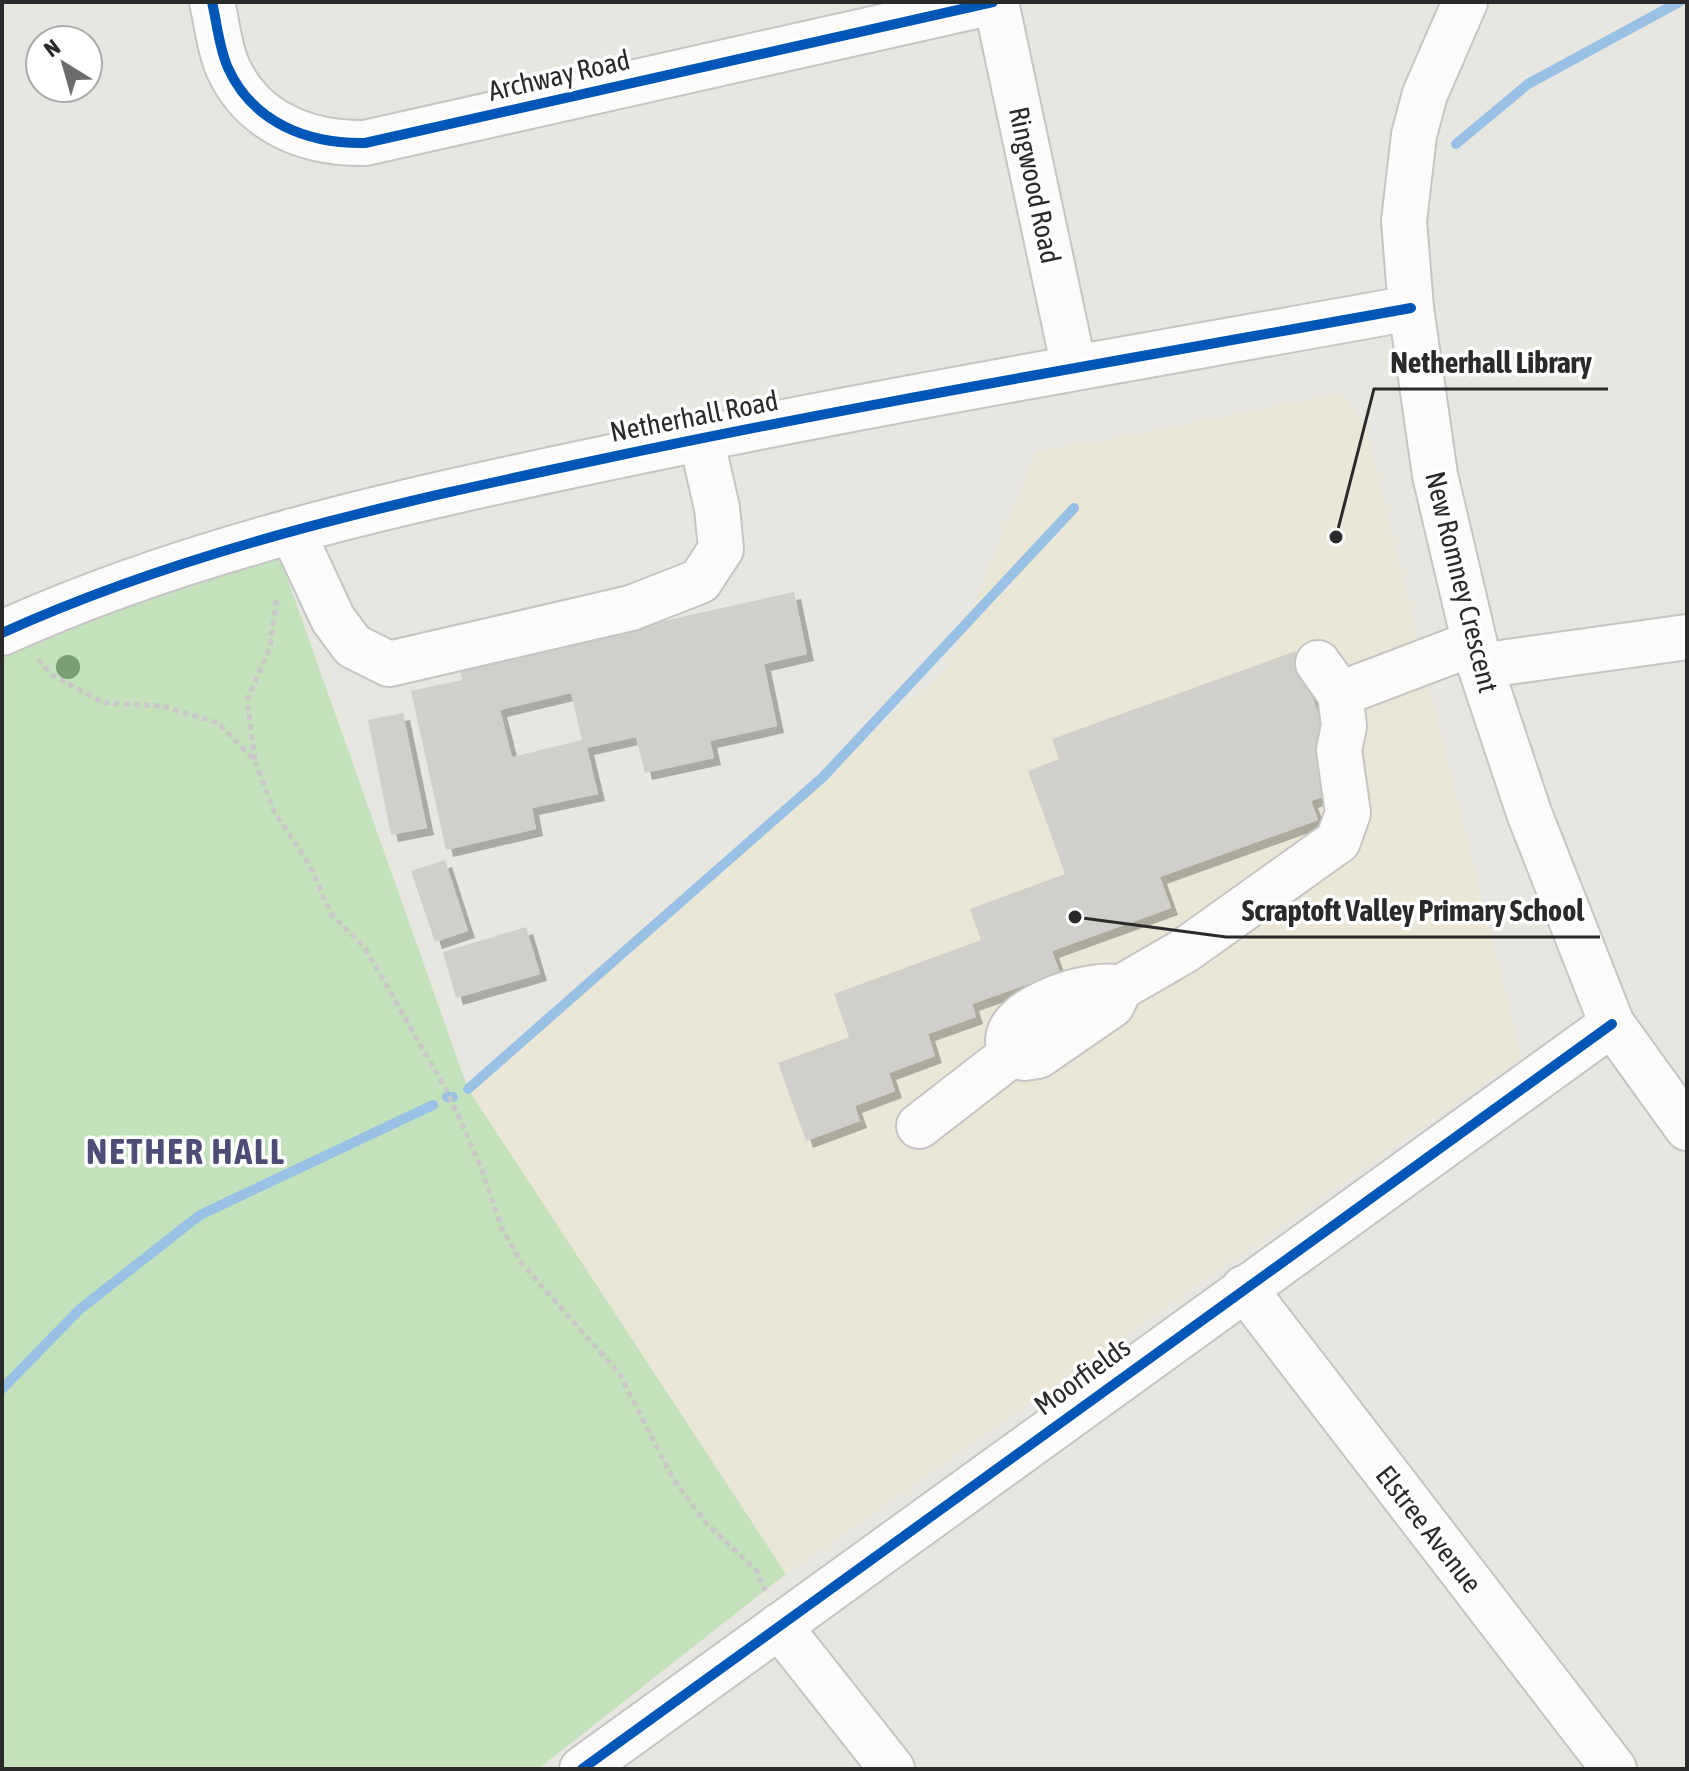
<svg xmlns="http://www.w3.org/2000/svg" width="1689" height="1771" viewBox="0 0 1689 1771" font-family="'Asap Condensed',sans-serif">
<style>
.education{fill:#eae7d6}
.green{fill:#c3e2bb}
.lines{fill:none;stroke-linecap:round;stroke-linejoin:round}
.stream{stroke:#98c1e5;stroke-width:10}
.building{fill:#d1cfcb;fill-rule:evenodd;filter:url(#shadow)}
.minor-casing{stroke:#c6c5c5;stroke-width:48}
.path{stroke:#c8c8c7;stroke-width:5;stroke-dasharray:6 4;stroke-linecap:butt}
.minor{stroke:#fcfbfa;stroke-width:44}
.cycleway-casing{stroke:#fff;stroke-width:15}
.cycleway{stroke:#0057b8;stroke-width:10}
.tree{fill:#799d75}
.labels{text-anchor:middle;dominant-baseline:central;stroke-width:7;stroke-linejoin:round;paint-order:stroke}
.street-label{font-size:28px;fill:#2a2a2a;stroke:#fff}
.district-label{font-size:36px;font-weight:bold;letter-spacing:2px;fill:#4e4d77;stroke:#fff}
.leader{fill:none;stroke:#2a2a2a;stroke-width:3}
.callout-dot{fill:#2a2a2a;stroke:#fff;stroke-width:3}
.callout-label{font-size:30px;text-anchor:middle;font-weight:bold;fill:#2a2a2a;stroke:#fff;stroke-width:7;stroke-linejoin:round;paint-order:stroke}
</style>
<defs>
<filter id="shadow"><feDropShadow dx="7" dy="7" stdDeviation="0" flood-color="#0004"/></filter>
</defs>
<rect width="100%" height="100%" fill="#e8e6e0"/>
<!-- education -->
<polygon class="education" points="1341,393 1365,427 1521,1057 786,1574 468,1089 948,668 1037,451 1115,439"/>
<!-- green -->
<polygon class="green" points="277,549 468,1089 786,1574 538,1769 2,1769 2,653"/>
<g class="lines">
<!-- stream -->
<g class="stream">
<polyline points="1456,144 1528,84 1679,2"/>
<polyline points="468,1089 823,777 1074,508"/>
<polyline points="447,1097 453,1097"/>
<polyline points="2,1389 80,1309 200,1215 433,1105"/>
</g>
</g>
<!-- building -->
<g class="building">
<path d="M794 592 807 654 764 664 777 726 710 741 714 758 645 773 636 737 587 748 598 794 532 808 536 829 446 850 411 691 462 680 459 666ZM571 693 582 740 512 757 500 710Z"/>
<polygon points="1296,651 1345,789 1311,801 1318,820 1160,877 1171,908 1052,951 1060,973 972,1004 976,1017 928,1034 935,1056 889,1073 895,1091 855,1106 860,1121 806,1141 778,1063 849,1037 834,994 981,940 970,909 1065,874 1028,771 1059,759 1052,739"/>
<polygon points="403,713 427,828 391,835 368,720"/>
<polygon points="445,860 468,931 435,942 411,871"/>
<polygon points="526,927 540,974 456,998 443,952"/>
</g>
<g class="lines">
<defs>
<g id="minor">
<path d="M212 2C217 23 219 48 228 68 253 123 308 144 365 143L993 2"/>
<polyline points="996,2 1074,368"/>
<polyline points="1465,2 1425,94 1414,135 1404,221 1411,308 1435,475 1480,666 1529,813 1612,1024 1687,1128"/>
<polyline points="292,531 333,619 353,646 389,664 631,608 700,581 721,549 717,508 701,438"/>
<path d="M2 633C192 547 399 502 602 459 870 402 1141 357 1411 308"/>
<polyline points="1480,666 1687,637"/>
<polyline points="1340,694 1474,643"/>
<path d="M1012 1054C986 1012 1094 979 1120 988"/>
<polyline points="919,1126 1012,1054 1024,1058 1038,1056 1112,1005 1120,988 1184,951 1338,841 1348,813 1339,750 1344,726 1340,694 1318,663"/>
<polyline points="1244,1288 1614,1769"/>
<polyline points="779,1626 892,1769"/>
<polyline points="582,1769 1612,1024"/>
</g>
</defs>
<!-- minor casing -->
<use href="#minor" class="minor-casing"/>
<!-- path -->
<g class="path">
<polyline points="38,659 52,675 104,703 162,706 218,723 255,761 274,811 310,866 331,914 365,948 448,1093 481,1167 501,1227 522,1264 619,1373 673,1479 706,1523 757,1571 765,1591"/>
<polyline points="255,760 247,700 270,647 277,596"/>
</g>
<!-- minor -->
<use href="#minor" class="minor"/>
<defs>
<g id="cycleway">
<path d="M212 2C217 23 219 48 228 68 253 123 308 144 365 143L993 2"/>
<path d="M2 633C192 547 399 502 602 459 870 402 1141 357 1411 308"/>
<polyline points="582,1769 1612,1024"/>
</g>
</defs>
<!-- cycleway casing -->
<use href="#cycleway" class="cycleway-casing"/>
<!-- cycleway -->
<use href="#cycleway" class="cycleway"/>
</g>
<!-- trees -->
<circle class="tree" cx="68" cy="667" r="12"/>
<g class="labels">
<!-- street labels -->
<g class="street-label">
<text transform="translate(559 75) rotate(-13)">Archway Road</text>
<text transform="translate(1035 185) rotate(78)">Ringwood Road</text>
<text transform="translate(694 416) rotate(-11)">Netherhall Road</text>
<text transform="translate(1462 582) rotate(76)">New Romney Crescent</text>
<text transform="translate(1082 1376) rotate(-36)">Moorfields</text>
<text transform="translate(1429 1529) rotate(52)">Elstree Avenue</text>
</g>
<!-- district labels -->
<g class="district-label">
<text x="186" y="1151">NETHER HALL</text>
</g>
</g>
<!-- callouts -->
<path class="leader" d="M1336 537L1374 389H1608M1075 917L1226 937H1600"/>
<g class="callout-dot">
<circle cx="1336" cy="537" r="8"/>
<circle cx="1075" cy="917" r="8"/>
</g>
<g class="callout-label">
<text x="1491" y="373">Netherhall Library</text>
<text x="1413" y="921">Scraptoft Valley Primary School</text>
</g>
<!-- border -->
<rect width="1689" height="1771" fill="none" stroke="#2a2a2a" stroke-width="8"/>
<!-- north arrow -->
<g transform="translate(64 64) rotate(323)"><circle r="38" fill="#ffffff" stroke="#aaaaaa" stroke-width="2"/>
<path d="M0-6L14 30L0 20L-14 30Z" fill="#6c6c6a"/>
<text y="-12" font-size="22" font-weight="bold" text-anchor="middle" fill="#2a2a2a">N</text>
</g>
</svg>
